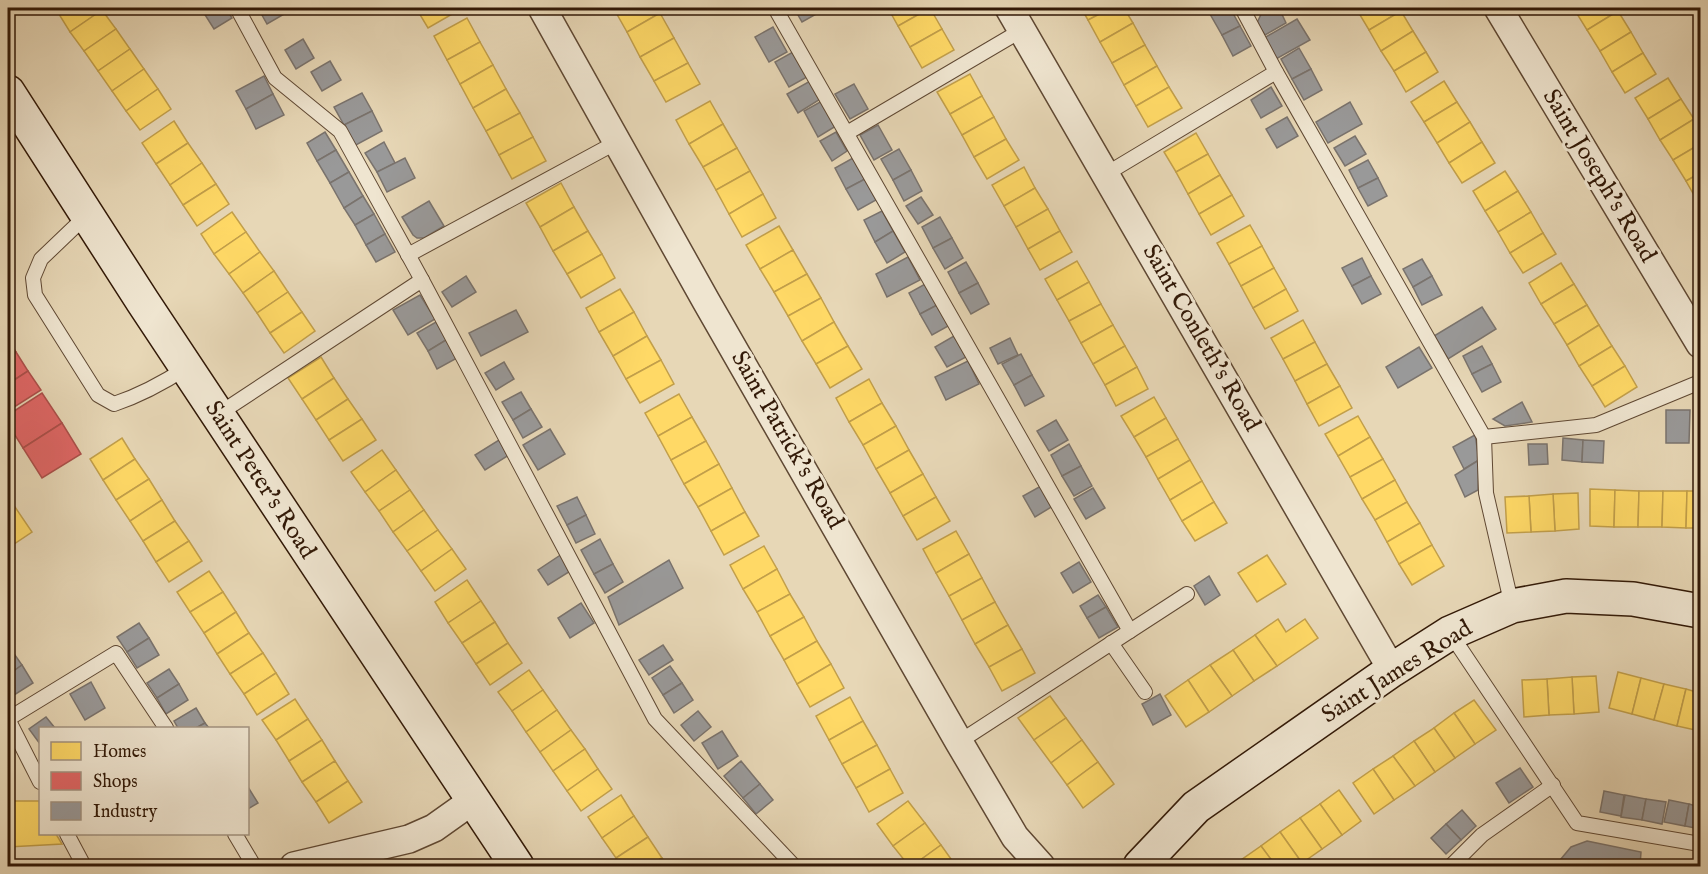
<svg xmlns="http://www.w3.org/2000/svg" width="1708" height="874" viewBox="0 0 1708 874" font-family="'IM FELL English',serif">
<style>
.homes{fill:#ffd966;stroke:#c29f4a;stroke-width:1.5}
.shops{fill:#e06666;stroke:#ac4f4a;stroke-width:1.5}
.industry{fill:#999;stroke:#7a736d;stroke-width:1.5}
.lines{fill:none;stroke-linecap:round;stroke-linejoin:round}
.lane-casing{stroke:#5f4833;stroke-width:16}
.street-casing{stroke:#5f4833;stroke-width:30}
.secondary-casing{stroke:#321907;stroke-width:36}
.lane{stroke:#efe5d0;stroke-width:14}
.street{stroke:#efe5d0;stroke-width:27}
.secondary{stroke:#efe5d0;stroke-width:33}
.labels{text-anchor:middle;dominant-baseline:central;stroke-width:6;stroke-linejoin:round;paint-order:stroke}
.street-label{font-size:24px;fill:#321907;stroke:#efe5d0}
</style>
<rect width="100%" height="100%" fill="#e7d7b6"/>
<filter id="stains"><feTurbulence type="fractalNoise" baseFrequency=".00333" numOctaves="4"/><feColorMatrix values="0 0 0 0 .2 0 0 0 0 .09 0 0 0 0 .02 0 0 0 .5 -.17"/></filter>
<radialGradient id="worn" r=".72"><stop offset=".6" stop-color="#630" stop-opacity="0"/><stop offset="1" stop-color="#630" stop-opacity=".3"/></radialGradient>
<!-- homes -->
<g class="homes">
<polygon points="62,8 100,8 102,10 70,32 57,11"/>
<polygon points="416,8 460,8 461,9 428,28"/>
<polygon points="616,8 657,8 660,13 627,32 614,9"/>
<polygon points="888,8 930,8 898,26"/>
<polygon points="930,8 942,29 910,47 898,26"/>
<polygon points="1081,8 1111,8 1088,20"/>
<polygon points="1111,8 1124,8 1133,23 1100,42 1088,20"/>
<polygon points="1360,8 1399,8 1401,11 1369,30 1357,10"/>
<polygon points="1577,8 1616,8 1618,11 1587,30 1574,9"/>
<polygon points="102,10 116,29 84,51 70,32"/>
<polygon points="1401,11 1413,31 1381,51 1369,30"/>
<polygon points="1618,11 1631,32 1600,51 1587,30"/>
<polygon points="660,13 674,38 640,57 627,32"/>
<polygon points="467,18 480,42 447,60 434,36"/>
<polygon points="1133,23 1145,45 1112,63 1100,42"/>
<polygon points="116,29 130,49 98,71 84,51"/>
<polygon points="942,29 954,50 922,68 910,47"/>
<polygon points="1413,31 1426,52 1394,71 1381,51"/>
<polygon points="1631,32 1643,53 1612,72 1600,51"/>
<polygon points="674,38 688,63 654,81 640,57"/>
<polygon points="480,42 493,65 460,84 447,60"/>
<polygon points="1145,45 1157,66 1124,85 1112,63"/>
<polygon points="130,49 144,69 112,91 98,71"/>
<polygon points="1426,52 1438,72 1406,92 1394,71"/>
<polygon points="1643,53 1656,74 1625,93 1612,72"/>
<polygon points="688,63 700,84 666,102 654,81"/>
<polygon points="493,65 506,89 473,108 460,84"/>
<polygon points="1157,66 1169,87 1136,106 1124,85"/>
<polygon points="144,69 158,89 126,111 112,91"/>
<polygon points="970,74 982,96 950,114 937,92"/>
<polygon points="1668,78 1681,99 1648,119 1635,98"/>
<polygon points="1444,81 1457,102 1424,122 1411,102"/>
<polygon points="1169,87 1182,108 1148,127 1136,106"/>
<polygon points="158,89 171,109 140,130 126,111"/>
<polygon points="506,89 520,113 486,131 473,108"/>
<polygon points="982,96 994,117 962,135 950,114"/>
<polygon points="1681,99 1694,119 1660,140 1648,119"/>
<polygon points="710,101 723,124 689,144 676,120"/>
<polygon points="1457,102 1470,122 1437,143 1424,122"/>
<polygon points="520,113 533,137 499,155 486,131"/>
<polygon points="994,117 1006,139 974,157 962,135"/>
<polygon points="1694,119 1700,131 1700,144 1673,160 1660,140"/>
<polygon points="174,121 188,143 156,164 142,143"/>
<polygon points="1470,122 1482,142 1449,163 1437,143"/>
<polygon points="723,124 737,148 703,167 689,144"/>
<polygon points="1196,133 1208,154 1176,172 1164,152"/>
<polygon points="533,137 546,161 512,179 499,155"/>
<polygon points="1006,139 1019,160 987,179 974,157"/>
<polygon points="1482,142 1495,163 1462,183 1449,163"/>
<polygon points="188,143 202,163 170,185 156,164"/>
<polygon points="1700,144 1700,173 1686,181 1673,160"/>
<polygon points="737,148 750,171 716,190 703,167"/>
<polygon points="1208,154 1220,175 1188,194 1176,172"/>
<polygon points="202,163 216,184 183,205 170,185"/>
<polygon points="1024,167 1035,188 1004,206 992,185"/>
<polygon points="750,171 763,194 729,214 716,190"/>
<polygon points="1505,171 1518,191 1485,211 1473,191"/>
<polygon points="1700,173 1700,201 1698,202 1686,181"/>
<polygon points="1220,175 1232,195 1199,214 1188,194"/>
<polygon points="561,183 574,207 540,227 526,203"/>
<polygon points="216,184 229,204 197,226 183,205"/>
<polygon points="1035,188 1048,209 1016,227 1004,206"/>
<polygon points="1518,191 1531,212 1498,232 1485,211"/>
<polygon points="763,194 776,218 742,237 729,214"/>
<polygon points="1232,195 1244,216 1211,235 1199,214"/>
<polygon points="574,207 588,231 553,251 540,227"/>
<polygon points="1048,209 1060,231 1028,249 1016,227"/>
<polygon points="232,212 246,232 214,254 201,234"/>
<polygon points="1531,212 1543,233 1510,253 1498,232"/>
<polygon points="1250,225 1262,246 1229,264 1217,243"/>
<polygon points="779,226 793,250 760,269 746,245"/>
<polygon points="588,231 602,254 567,274 553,251"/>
<polygon points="1060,231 1072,252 1040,270 1028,249"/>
<polygon points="246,232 260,252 229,274 214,254"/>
<polygon points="1543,233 1556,254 1523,273 1510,253"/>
<polygon points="1262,246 1274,268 1241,286 1229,264"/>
<polygon points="793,250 807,274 774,292 760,269"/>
<polygon points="260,252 274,271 243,293 229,274"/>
<polygon points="602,254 615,278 581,298 567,274"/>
<polygon points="1077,261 1089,282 1057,300 1045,279"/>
<polygon points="1561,263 1574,284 1541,304 1529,283"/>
<polygon points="1274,268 1286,289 1253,308 1241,286"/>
<polygon points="274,271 288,292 257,313 243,293"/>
<polygon points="807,274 821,298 788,316 774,292"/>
<polygon points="1089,282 1101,304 1069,321 1057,300"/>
<polygon points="1574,284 1587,305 1554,324 1541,304"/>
<polygon points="620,289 634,312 599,332 586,308"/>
<polygon points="1286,289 1298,311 1265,329 1253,308"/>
<polygon points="288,292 302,312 270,333 257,313"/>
<polygon points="821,298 834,322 802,341 788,316"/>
<polygon points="1101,304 1113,325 1081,343 1069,321"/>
<polygon points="1587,305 1599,325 1567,345 1554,324"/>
<polygon points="302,312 315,331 284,353 270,333"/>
<polygon points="634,312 647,336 613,356 599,332"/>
<polygon points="1303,320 1315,342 1283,359 1271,338"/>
<polygon points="834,322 848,346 816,364 802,341"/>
<polygon points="1113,325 1125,346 1093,364 1081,343"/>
<polygon points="1599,325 1612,346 1579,366 1567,345"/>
<polygon points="647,336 661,360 626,379 613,356"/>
<polygon points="1315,342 1327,364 1295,381 1283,359"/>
<polygon points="848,346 862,369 830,388 816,364"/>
<polygon points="1125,346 1137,367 1105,385 1093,364"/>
<polygon points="1612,346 1625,366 1592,386 1579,366"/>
<polygon points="321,357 334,378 302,399 288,378"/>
<polygon points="661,360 674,384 640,403 626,379"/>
<polygon points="1327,364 1340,386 1307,404 1295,381"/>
<polygon points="1625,366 1637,387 1605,407 1592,386"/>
<polygon points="1137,367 1148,389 1116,406 1105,385"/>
<polygon points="334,378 348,399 316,420 302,399"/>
<polygon points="869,379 882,403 849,422 836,398"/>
<polygon points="1340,386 1352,408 1319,426 1307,404"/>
<polygon points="679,394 692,417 658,436 645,413"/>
<polygon points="1154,397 1166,418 1134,437 1121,416"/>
<polygon points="348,399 362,419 329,440 316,420"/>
<polygon points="882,403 896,426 863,445 849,422"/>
<polygon points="1358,416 1370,437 1338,456 1325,434"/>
<polygon points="692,417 706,441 671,460 658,436"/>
<polygon points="1166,418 1178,439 1146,457 1134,437"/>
<polygon points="362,419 376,440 343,461 329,440"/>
<polygon points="896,426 909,450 876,469 863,445"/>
<polygon points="1370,437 1383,459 1350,477 1338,456"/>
<polygon points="122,438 135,459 103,480 90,459"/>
<polygon points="1178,439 1190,460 1158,479 1146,457"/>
<polygon points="706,441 719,464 684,484 671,460"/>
<polygon points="382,450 396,470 365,492 351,472"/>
<polygon points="909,450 923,474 890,493 876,469"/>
<polygon points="135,459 149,479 116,500 103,480"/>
<polygon points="1383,459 1395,480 1362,499 1350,477"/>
<polygon points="1190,460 1202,481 1170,500 1158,479"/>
<polygon points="719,464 732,488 698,507 684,484"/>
<polygon points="396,470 410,490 379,511 365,492"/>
<polygon points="923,474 936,497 903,516 890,493"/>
<polygon points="149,479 162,500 130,521 116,500"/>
<polygon points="1395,480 1407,502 1375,520 1362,499"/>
<polygon points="1202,481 1214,502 1182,521 1170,500"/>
<polygon points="732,488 745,512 711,531 698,507"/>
<polygon points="1590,489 1615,490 1614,527 1590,526"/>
<polygon points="410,490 424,510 393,532 379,511"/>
<polygon points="1615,490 1639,491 1638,527 1614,527"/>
<polygon points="1639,491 1663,491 1662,527 1638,527"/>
<polygon points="1663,491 1687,491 1686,528 1662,527"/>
<polygon points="1687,491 1700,491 1700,528 1686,528"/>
<polygon points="1578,493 1579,529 1555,531 1553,494"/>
<polygon points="1553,494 1555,531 1531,532 1529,496"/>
<polygon points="1529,496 1531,532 1507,533 1505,497"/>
<polygon points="936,497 950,521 917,540 903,516"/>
<polygon points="162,500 175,521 143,541 130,521"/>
<polygon points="1214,502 1227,523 1195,541 1182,521"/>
<polygon points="1407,502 1420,523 1387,542 1375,520"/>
<polygon points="15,507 32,532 8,548 8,512"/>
<polygon points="424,510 438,530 407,551 393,532"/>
<polygon points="745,512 759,536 724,555 711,531"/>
<polygon points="175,521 189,541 156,562 143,541"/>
<polygon points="1420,523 1432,545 1399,564 1387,542"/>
<polygon points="438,530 452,549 421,571 407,551"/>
<polygon points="956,531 969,554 936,573 923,549"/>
<polygon points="189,541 202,561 169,582 156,562"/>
<polygon points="1432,545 1444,566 1412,585 1399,564"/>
<polygon points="764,546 777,569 743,589 730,565"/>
<polygon points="452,549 466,569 435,591 421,571"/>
<polygon points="969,554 982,578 949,596 936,573"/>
<polygon points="1267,555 1286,584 1257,602 1238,573"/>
<polygon points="777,569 790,594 757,612 743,589"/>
<polygon points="209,571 223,592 190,612 177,592"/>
<polygon points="982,578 995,602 962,620 949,596"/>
<polygon points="467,580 481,601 448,623 435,602"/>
<polygon points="223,592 236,612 204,633 190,612"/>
<polygon points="790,594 804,617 770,636 757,612"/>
<polygon points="481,601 495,622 462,643 448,623"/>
<polygon points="995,602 1008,625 975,644 962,620"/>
<polygon points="236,612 249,633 217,654 204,633"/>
<polygon points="804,617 817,641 784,660 770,636"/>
<polygon points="1278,619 1286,632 1305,619 1318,638 1277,666 1255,635"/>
<polygon points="495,622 508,643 476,664 462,643"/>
<polygon points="1008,625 1022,649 989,667 975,644"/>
<polygon points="249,633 263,653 230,674 217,654"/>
<polygon points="1255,635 1277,666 1254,681 1233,650"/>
<polygon points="817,641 831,664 797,684 784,660"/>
<polygon points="508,643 522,663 490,685 476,664"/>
<polygon points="1022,649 1035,673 1002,691 989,667"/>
<polygon points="1233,650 1254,681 1232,696 1210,665"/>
<polygon points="263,653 276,673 244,694 230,674"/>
<polygon points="831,664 844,688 810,707 797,684"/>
<polygon points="1210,665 1232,696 1209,712 1188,680"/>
<polygon points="529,670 543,690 512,711 498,692"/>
<polygon points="1618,672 1641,678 1632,714 1609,708"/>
<polygon points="276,673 289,694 257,715 244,694"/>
<polygon points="1596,676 1599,712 1574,714 1572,677"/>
<polygon points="1572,677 1574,714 1549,715 1547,679"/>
<polygon points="1641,678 1664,684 1654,720 1632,714"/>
<polygon points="1547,679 1549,715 1524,717 1522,680"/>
<polygon points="1188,680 1209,712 1186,727 1165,696"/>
<polygon points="1664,684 1686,689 1677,726 1654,720"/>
<polygon points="1686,689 1700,693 1700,731 1677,726"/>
<polygon points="543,690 557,710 526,732 512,711"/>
<polygon points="1050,696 1066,718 1034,740 1018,718"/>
<polygon points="850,697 863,721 829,740 816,716"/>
<polygon points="295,699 308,719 276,740 262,720"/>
<polygon points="1474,700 1496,730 1475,744 1454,713"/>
<polygon points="557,710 571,730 540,752 526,732"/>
<polygon points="1454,713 1475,744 1455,758 1434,728"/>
<polygon points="1066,718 1082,740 1051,763 1034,740"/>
<polygon points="308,719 322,740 289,761 276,740"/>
<polygon points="863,721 877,745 842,764 829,740"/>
<polygon points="1434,728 1455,758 1435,772 1414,741"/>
<polygon points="571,730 585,749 553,771 540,752"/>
<polygon points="322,740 335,761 302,782 289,761"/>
<polygon points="1082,740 1098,762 1067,785 1051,763"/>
<polygon points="1414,741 1435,772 1415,786 1393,756"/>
<polygon points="877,745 890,769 856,788 842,764"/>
<polygon points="585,749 598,769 567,791 553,771"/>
<polygon points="1393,756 1415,786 1394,800 1373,769"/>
<polygon points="335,761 348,781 316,802 302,782"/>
<polygon points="1098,762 1114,784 1083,808 1067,785"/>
<polygon points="598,769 612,789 581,811 567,791"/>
<polygon points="890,769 903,793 869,812 856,788"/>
<polygon points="1373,769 1394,800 1374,814 1353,783"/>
<polygon points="348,781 362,802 329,823 316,802"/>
<polygon points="1339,790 1361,821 1342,835 1320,804"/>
<polygon points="621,795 634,816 602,838 588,817"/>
<polygon points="8,801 39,801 40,804 40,834 56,834 62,844 8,847"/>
<polygon points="908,801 925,823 893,846 877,824"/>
<polygon points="1320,804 1342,835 1322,849 1300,818"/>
<polygon points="634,816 648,837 616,858 602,838"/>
<polygon points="1300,818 1322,849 1302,863 1280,832"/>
<polygon points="925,823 941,845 912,866 909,866 893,846"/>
<polygon points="1280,832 1302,863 1297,866 1276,866 1261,846"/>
<polygon points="648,837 662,858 648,866 621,866 616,858"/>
<polygon points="941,845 956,866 912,866"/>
<polygon points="1261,846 1276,866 1246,866 1241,860"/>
<polygon points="662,858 668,866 648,866"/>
</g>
<!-- shops -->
<g class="shops">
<polygon points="8,339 16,352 8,357"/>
<polygon points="16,352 28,371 8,384 8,357"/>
<polygon points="28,371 41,390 8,411 8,384"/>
<polygon points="42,393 62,423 23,448 8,424 8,415"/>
<polygon points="62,423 81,454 42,478 23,448"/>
</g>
<!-- industry -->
<g class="industry">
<polygon points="206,8 226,8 232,18 214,29 202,10"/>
<polygon points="258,8 283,8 286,13 267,24"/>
<polygon points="794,8 818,8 820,12 802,22"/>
<polygon points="1223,8 1230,8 1240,26 1222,35 1210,14"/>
<polygon points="1264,8 1279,8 1286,23 1265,35 1257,23"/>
<polygon points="1297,19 1310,40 1276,59 1264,38"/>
<polygon points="1240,26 1251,46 1233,56 1222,35"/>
<polygon points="773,27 787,52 769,62 755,37"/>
<polygon points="303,39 314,58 296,69 285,50"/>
<polygon points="1299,48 1311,69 1292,79 1281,59"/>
<polygon points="793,52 807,77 789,87 775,62"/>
<polygon points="330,61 341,80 322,91 311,72"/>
<polygon points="1311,69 1322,90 1304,100 1292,79"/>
<polygon points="264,76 273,94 246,109 236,91"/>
<polygon points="812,80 822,98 798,113 787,94"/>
<polygon points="854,84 868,109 850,119 835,94"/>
<polygon points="1271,87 1282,106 1261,118 1251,100"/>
<polygon points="362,93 372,111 344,125 334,107"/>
<polygon points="273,94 284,115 256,129 246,109"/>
<polygon points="822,101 836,126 818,137 804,111"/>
<polygon points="1350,102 1362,124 1328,143 1316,122"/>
<polygon points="372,111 382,131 354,146 344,125"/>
<polygon points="1287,117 1298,136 1277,148 1266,129"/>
<polygon points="878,125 892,150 874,160 860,135"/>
<polygon points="325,132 336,150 317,161 307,143"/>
<polygon points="836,132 847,151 832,161 820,141"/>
<polygon points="1355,136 1366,154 1345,166 1334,148"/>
<polygon points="384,142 395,163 377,172 365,153"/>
<polygon points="899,149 911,170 893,180 881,159"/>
<polygon points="336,150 349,172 330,183 317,161"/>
<polygon points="405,158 415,178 387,192 377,172"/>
<polygon points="853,158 865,179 846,189 835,168"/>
<polygon points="1368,160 1378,178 1358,188 1349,170"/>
<polygon points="911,170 922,191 904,201 893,180"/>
<polygon points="349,172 363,196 344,208 330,183"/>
<polygon points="1378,178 1387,196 1368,206 1358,188"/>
<polygon points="865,179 876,200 858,210 846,189"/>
<polygon points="363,196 374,214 355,225 344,208"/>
<polygon points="921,197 933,215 918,224 906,206"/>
<polygon points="429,201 444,226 424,238 417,238 413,235 402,217"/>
<polygon points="882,211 893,231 875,242 864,220"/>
<polygon points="374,214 385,234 366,245 355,225"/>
<polygon points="940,217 952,238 933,248 922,227"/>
<polygon points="893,231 905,252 887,263 875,242"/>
<polygon points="385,234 395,252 376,262 366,245"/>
<polygon points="952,238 963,258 945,269 933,248"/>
<polygon points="908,257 920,280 887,297 876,274"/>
<polygon points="1362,258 1371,276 1352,286 1342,268"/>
<polygon points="1422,259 1432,276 1413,287 1403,269"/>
<polygon points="966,262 978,283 959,293 948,272"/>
<polygon points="466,276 476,292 452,307 442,292"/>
<polygon points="1371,276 1381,294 1362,304 1352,286"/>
<polygon points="1432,276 1442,295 1422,305 1413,287"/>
<polygon points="927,283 939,304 920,314 909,293"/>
<polygon points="978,283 989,304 971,314 959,293"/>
<polygon points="420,295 435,319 408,335 393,310"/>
<polygon points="939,304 950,325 932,335 920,314"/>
<polygon points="1482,307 1496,329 1448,359 1434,336"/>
<polygon points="516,310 528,332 481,356 469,333"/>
<polygon points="436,322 446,340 428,351 417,333"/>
<polygon points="954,336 966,357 947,367 935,347"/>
<polygon points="1010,338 1018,355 998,364 990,348"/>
<polygon points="446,340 457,358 437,369 428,351"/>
<polygon points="1482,346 1492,364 1472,374 1463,356"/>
<polygon points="1419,347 1432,368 1398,388 1386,367"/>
<polygon points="1021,354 1032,375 1014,385 1002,364"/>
<polygon points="968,361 979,384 946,400 935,377"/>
<polygon points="504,362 514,379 496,390 485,373"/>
<polygon points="1492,364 1501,382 1482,392 1472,374"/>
<polygon points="1032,375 1044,396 1025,406 1014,385"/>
<polygon points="521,392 531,409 513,420 502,402"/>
<polygon points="1522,402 1532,422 1505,426 1493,419"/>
<polygon points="531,409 542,427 523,438 513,420"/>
<polygon points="1666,410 1690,410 1689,443 1666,443"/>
<polygon points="1056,420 1068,440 1049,451 1037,431"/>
<polygon points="550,429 565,454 538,470 523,445"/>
<polygon points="1475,435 1479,460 1464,469 1453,447"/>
<polygon points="1563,438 1583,440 1582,462 1562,460"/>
<polygon points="499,440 509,455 485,470 475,455"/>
<polygon points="1583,440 1604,441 1603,463 1582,462"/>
<polygon points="1069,444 1081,466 1062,476 1051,455"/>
<polygon points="1528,444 1547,444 1548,464 1529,465"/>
<polygon points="1479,460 1478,490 1465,497 1455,475"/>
<polygon points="1081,466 1092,486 1074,496 1062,476"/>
<polygon points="1041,486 1053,506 1035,517 1023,496"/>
<polygon points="1093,488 1105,508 1086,519 1074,499"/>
<polygon points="577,497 586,515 567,525 557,506"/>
<polygon points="586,515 595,534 576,543 567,525"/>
<polygon points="600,539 613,564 594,574 581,550"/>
<polygon points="562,554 572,570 548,585 538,570"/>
<polygon points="669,560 683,588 619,625 608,597"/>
<polygon points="1079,562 1091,582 1073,593 1061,573"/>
<polygon points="613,564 623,582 605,593 594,574"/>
<polygon points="1209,576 1220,595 1205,605 1194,586"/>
<polygon points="1098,595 1106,607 1087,618 1080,606"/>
<polygon points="581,603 594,623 570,638 558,618"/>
<polygon points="1106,607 1118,627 1099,638 1087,618"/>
<polygon points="139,623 149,638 127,652 117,637"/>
<polygon points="149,638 159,655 137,668 127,652"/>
<polygon points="663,645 673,660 649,675 639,660"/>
<polygon points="10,648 22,665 8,675 8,650"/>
<polygon points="22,665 33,683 11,697 8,692 8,675"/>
<polygon points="670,666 682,683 663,695 652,678"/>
<polygon points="169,669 179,684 157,698 147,683"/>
<polygon points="91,682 105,708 85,720 70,694"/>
<polygon points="682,683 693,700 674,713 663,695"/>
<polygon points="179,684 188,700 166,714 157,698"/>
<polygon points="1160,694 1171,715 1153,725 1142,704"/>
<polygon points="196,708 205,723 196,728 178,728 174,721"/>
<polygon points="698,711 711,727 694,741 681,725"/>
<polygon points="46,717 55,728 40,728 40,744 29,729"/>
<polygon points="205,723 209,728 196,728"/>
<polygon points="722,731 738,756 718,769 702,743"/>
<polygon points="741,761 760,784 743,798 724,776"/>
<polygon points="1520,768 1533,787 1509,803 1496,783"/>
<polygon points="760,784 773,800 756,814 743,798"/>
<polygon points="248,787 258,803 248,809"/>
<polygon points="1604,791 1624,795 1621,816 1600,812"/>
<polygon points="1625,795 1646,799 1642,820 1621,817"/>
<polygon points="1646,799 1666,802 1662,824 1642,820"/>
<polygon points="1669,800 1689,804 1685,826 1664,822"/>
<polygon points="1689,804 1700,807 1700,829 1685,826"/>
<polygon points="1462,810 1476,826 1461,840 1446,824"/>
<polygon points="1446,824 1461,840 1446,854 1431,838"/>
<polygon points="1587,841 1641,852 1640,866 1555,866 1571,847"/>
<polygon points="780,859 785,866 768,866"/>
</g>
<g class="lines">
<defs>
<g id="lane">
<polyline points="237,8 275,78 340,131 422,280 655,719 794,866"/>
<polyline points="775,8 1130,631"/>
<polyline points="1242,8 1276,72 1484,437 1486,493 1512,606"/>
<polyline points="847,133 1022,30"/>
<polyline points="1106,174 1276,72"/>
<path d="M87 215 41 259 33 278 35 295 98 395 114 404C141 395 163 383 186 368"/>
<polyline points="408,255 617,142"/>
<polyline points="217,415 422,280"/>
<polyline points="1484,437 1596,425 1700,382"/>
<polyline points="1450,633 1577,823 1700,844"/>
<polyline points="1111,643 1145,692"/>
<polyline points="8,719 116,653 166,728"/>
<polyline points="8,719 40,782"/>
<polyline points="959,742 1187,594"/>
<polyline points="67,834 84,866"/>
<polyline points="235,834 254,866"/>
<polyline points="1451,866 1482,835 1553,785"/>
</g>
<g id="street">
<polyline points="542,8 706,301 959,742 1015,837 1041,866"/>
<polyline points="1009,8 1392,670"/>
<polyline points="1498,8 1700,344"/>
<polyline points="294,866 409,839 434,828 472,801"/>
</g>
<g id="secondary">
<polyline points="8,92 143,302 517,866"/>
<polyline points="1140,866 1196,807 1392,670 1450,633 1512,606 1566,596 1633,599 1700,611"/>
</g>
</defs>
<!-- lane casing -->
<use href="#lane" class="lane-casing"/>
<!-- street casing -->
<use href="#street" class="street-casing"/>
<!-- secondary casing -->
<use href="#secondary" class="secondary-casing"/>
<!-- lane -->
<use href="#lane" class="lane"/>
<!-- street -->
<use href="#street" class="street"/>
<!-- secondary -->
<use href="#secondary" class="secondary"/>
</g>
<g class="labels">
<!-- street labels -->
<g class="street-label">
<text transform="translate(1599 176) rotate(59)">Saint Joseph's Road</text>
<text transform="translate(1201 338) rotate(60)">Saint Conleth's Road</text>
<text transform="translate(787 440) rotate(60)">Saint Patrick's Road</text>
<text transform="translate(260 480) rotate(57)">Saint Peter's Road</text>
<text transform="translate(1397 672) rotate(-32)">Saint James Road</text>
</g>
</g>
<!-- margin -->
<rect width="1708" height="874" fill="none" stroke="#e7d7b6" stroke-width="30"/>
<rect x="9" y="9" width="1690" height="856" fill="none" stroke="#321907" stroke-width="3"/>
<rect x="15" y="15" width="1678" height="844" fill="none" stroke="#321907" stroke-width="1.5"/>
<!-- legend -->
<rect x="39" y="727" width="210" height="108" fill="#efe5d0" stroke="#a39380" stroke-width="1.5"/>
<rect x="51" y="742" width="30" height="18" fill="#ffd966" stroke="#a39380" stroke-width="1.5"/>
<text x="93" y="757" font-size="18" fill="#321907">Homes</text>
<rect x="51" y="772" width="30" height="18" fill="#e06666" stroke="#a39380" stroke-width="1.5"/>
<text x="93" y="787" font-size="18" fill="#321907">Shops</text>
<rect x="51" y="802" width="30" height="18" fill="#999999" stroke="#a39380" stroke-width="1.5"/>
<text x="93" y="817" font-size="18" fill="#321907">Industry</text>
<rect width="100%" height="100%" filter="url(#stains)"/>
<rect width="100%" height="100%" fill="url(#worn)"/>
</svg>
